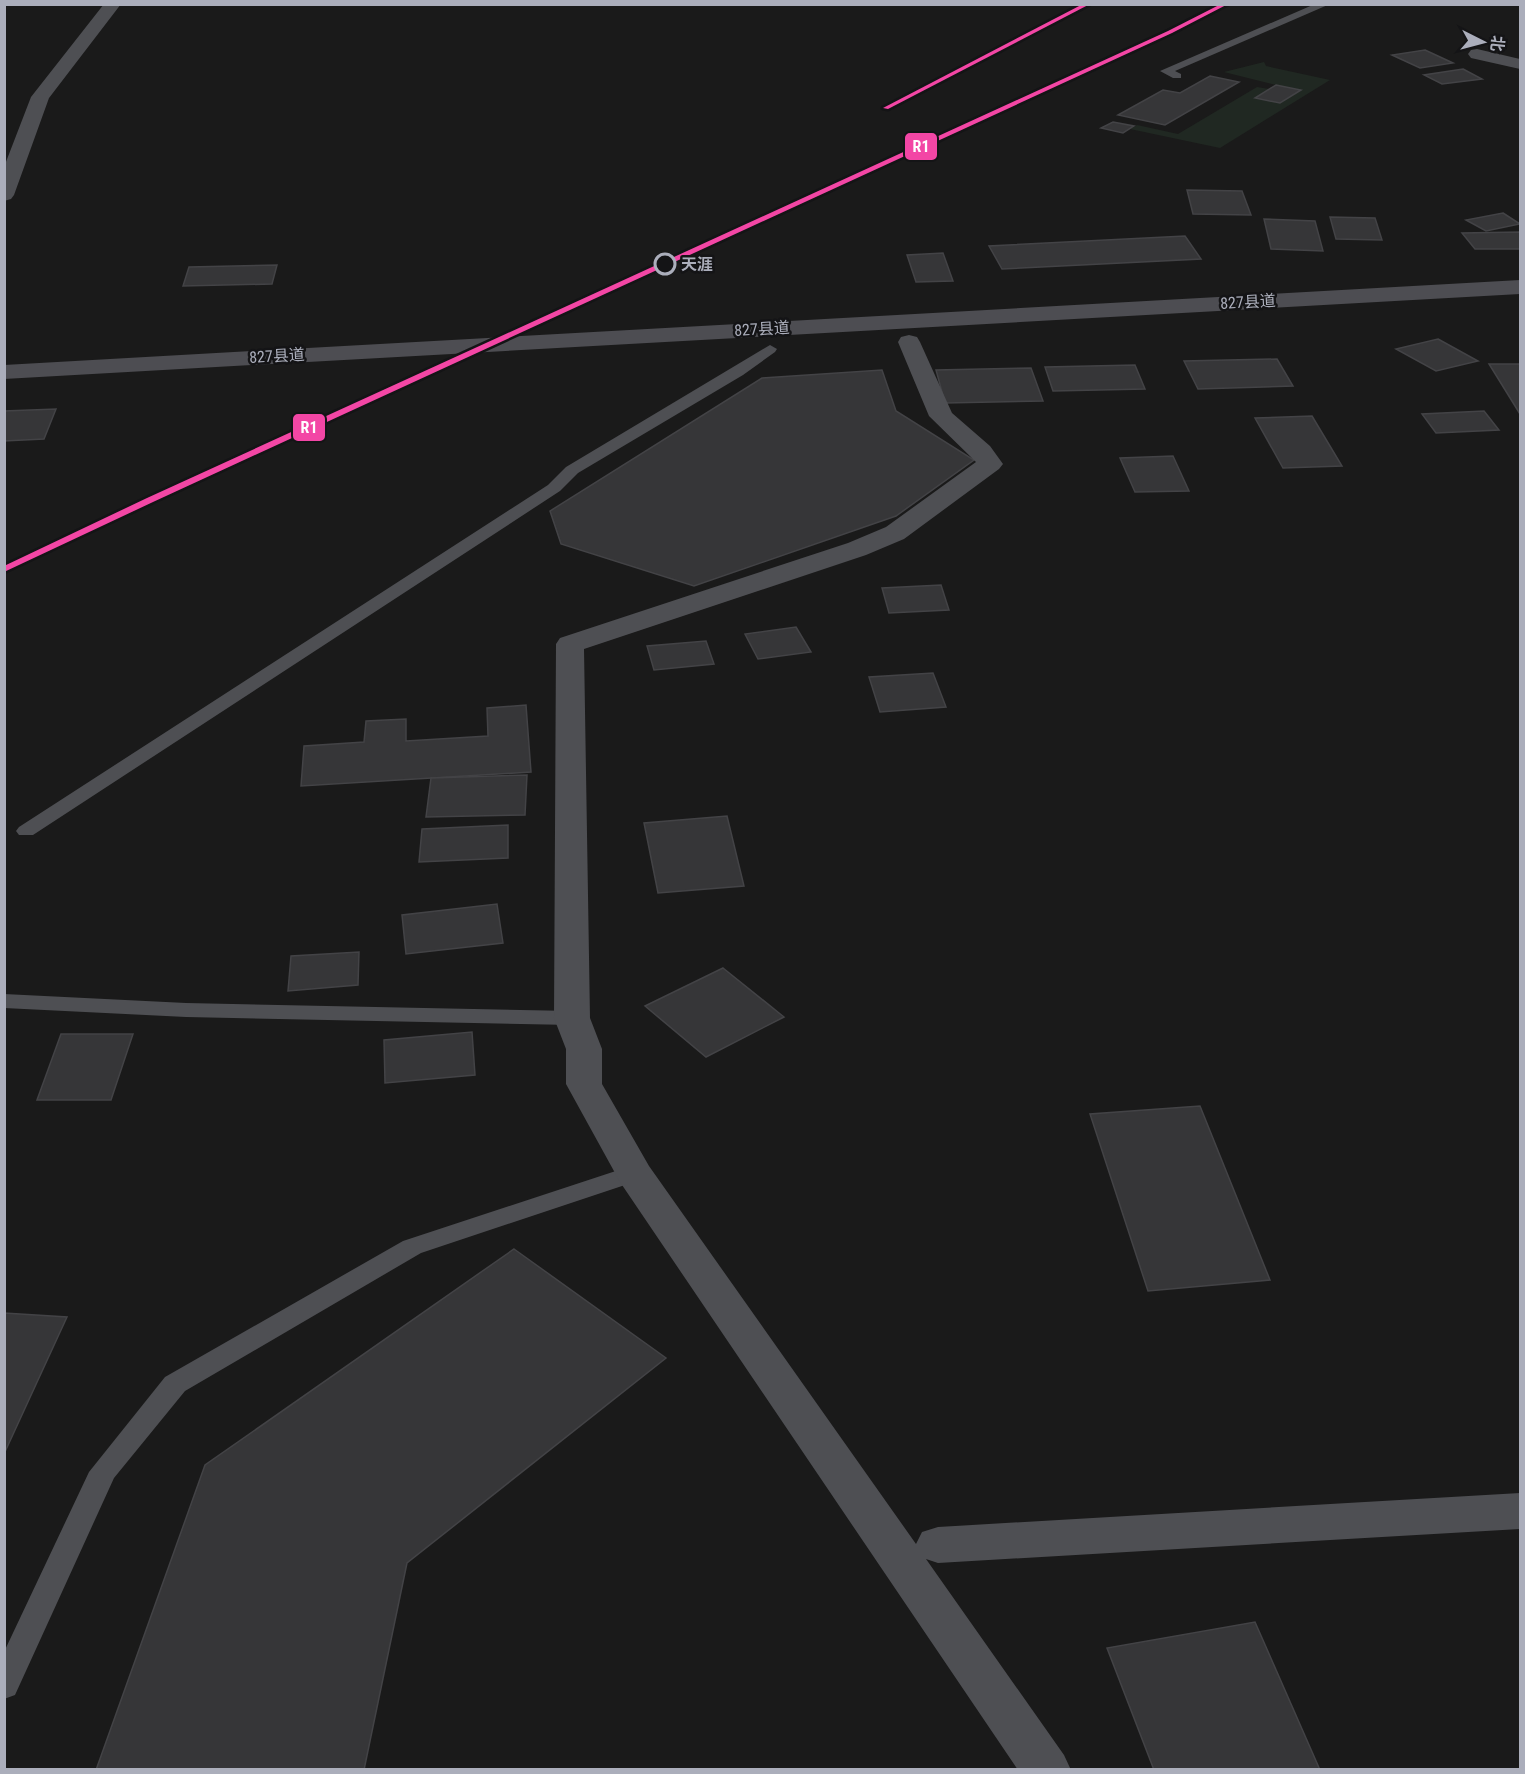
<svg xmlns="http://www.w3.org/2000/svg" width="1525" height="1774" viewBox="0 0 1525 1774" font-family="'Roboto Condensed','Noto Sans SC',sans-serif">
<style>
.green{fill:#202822}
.building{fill:#363638;stroke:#434346;stroke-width:1.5}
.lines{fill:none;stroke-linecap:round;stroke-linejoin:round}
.lane{fill:#4e4f53;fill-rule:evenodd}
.street{fill:#4e4f53;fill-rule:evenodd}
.secondary{fill:#4d4d52;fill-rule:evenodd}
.rail-far1{stroke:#4e4f52;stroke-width:2;stroke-dasharray:4.5 4;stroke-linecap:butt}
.rail{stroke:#4e4f52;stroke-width:4;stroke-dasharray:6 4.5;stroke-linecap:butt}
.rail-1-casing{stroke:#141416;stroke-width:5}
.rail-1{fill:#f346a5;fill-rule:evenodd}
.stop-dot{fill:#141416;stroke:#abaebb;stroke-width:3}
.labels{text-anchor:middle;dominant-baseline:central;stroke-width:5;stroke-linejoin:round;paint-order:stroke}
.far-stop-label{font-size:16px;font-weight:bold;fill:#abaebb;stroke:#141416;text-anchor:start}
.far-street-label{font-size:16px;fill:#abaebb;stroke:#141416}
.line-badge{stroke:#141416;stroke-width:2}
.badge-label{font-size:16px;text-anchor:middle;font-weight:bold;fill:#fff}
</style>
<rect width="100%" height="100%" fill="#1a1a1a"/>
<!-- green -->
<polygon class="green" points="1264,62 1266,66 1330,80 1220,148 1130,129 1137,125 1178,134 1257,87 1269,89 1256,98 1280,103 1300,91 1224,72"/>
<!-- building -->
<g class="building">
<polygon points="1425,50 1453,63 1420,68 1392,55"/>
<polygon points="1463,69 1482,79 1442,84 1424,75"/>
<polygon points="1210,76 1239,82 1165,125 1118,115 1163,90 1180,93"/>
<polygon points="1276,85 1301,90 1280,103 1255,98"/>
<polygon points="1113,122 1134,126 1123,133 1101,128"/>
<polygon points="1187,190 1242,191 1251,215 1193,214"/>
<polygon points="1503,213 1520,224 1486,231 1466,220"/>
<polygon points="1330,217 1375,218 1382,240 1336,239"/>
<polygon points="1264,219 1315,221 1323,251 1271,249"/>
<polygon points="1520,232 1520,249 1475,249 1462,233"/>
<polygon points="1185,236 1201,259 1002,269 989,246"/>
<polygon points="943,253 953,281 916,282 907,255"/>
<polygon points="277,265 272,284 183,286 189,267"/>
<polygon points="1438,339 1478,361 1436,371 1396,349"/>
<polygon points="1277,359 1293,386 1198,389 1184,361"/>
<polygon points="1489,364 1520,364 1520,414"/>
<polygon points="1135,365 1145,389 1053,391 1045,367"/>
<polygon points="1031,368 1043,401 945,403 936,370"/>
<polygon points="882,370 896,411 974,460 896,516 694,586 561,544 550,511 762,378"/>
<polygon points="56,409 44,439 4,441 4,411"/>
<polygon points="1484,411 1499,430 1436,433 1422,414"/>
<polygon points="1312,416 1342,466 1283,468 1255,418"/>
<polygon points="1173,456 1189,491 1135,492 1120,458"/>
<polygon points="941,585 949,610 889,613 882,588"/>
<polygon points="796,627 811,652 758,659 745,634"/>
<polygon points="706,641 714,664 654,670 647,646"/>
<polygon points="933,673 946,707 880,712 869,677"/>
<polygon points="526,705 531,772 301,786 304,746 364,742 366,721 406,719 406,741 488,736 487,708"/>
<polygon points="527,775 525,815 426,817 431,778"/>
<polygon points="727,816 744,886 658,893 644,823"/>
<polygon points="508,825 508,858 419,862 422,829"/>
<polygon points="497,904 503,943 406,954 402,915"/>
<polygon points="359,952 358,985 288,991 291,956"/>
<polygon points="723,968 784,1017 706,1057 645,1006"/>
<polygon points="472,1032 475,1075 385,1083 384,1040"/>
<polygon points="61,1034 133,1034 111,1100 37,1100"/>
<polygon points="1200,1106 1270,1280 1148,1291 1090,1114"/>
<polygon points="514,1249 666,1358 407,1563 364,1770 96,1770 205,1465"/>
<polygon points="4,1313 67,1317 4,1454"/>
<polygon points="1255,1622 1320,1770 1154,1770 1107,1648"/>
</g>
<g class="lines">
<!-- lane -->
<g class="lane">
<polygon points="1315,4 1330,4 1175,71 1181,74 1181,78 1173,78 1160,71"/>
<polygon points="770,345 777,349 775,352 743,375 578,473 560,491 33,835 19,835 16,831 19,827 548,485 566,467"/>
<polygon points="4,994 186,1003 572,1011 580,1013 583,1018 580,1023 572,1025 186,1017 4,1008"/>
<polygon points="634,1165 643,1167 646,1173 643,1179 421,1253 185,1391 114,1478 15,1695 4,1699 4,1652 89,1472 165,1377 403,1241"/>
</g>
<!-- street -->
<g class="street">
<polygon points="104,4 121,4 49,98 14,195 11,199 4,201 4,167 31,97"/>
<polygon points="1477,49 1520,59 1520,69 1471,58 1468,54 1471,50"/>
<polygon points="909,335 917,337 920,342 952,413 990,446 1003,464 999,469 904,539 866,555 584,649 590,1018 602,1049 602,1084 649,1166 916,1544 922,1532 938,1527 1520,1493 1520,1529 938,1563 926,1559 1064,1755 1071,1770 1018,1770 620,1182 566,1084 566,1049 554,1018 556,644 560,638 848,543 886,527 976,462 929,416 898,342 901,337"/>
</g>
<!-- secondary -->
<polygon class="secondary" points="1520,280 1520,294 4,379 4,365"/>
<!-- rail-far1 -->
<polyline class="rail-far1" points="630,280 1170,32 1226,4"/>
<!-- rail -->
<polyline class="rail" points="4,570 150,500 633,278"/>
<defs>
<g id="rail-1">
<polygon points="1083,4 1090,4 888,109 883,108"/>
<polygon points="1221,4 1228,4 1172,33 153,502 4,572 4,566 147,498 1168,31"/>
</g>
</defs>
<!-- rail-1 casing -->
<use href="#rail-1" class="rail-1-casing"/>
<!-- rail-1 -->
<use href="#rail-1" class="rail-1"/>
</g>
<!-- markers -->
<circle class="stop-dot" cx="665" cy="264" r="10"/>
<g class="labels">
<!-- far-stop labels -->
<g class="far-stop-label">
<text x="681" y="264">天涯</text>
</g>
<!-- far-street labels -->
<g class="far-street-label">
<text transform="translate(1248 302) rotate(-3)">827县道</text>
<text transform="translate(762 329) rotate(-3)">827县道</text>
<text transform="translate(277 356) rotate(-3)">827县道</text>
</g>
</g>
<g class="line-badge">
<rect x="904" y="132" width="34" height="29" rx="6" fill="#f346a5"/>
<rect x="292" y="413" width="34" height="29" rx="6" fill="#f346a5"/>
</g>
<g class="badge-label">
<text x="921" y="152">R1</text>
<text x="309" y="433">R1</text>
</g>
<!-- border -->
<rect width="1525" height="1774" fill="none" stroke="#abaebb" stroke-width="12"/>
<!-- north arrow -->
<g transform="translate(1483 42) rotate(96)" stroke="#141416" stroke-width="4.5" paint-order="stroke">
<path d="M0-4.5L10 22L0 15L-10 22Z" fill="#abaebb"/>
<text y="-9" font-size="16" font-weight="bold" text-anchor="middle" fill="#abaebb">北</text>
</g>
</svg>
